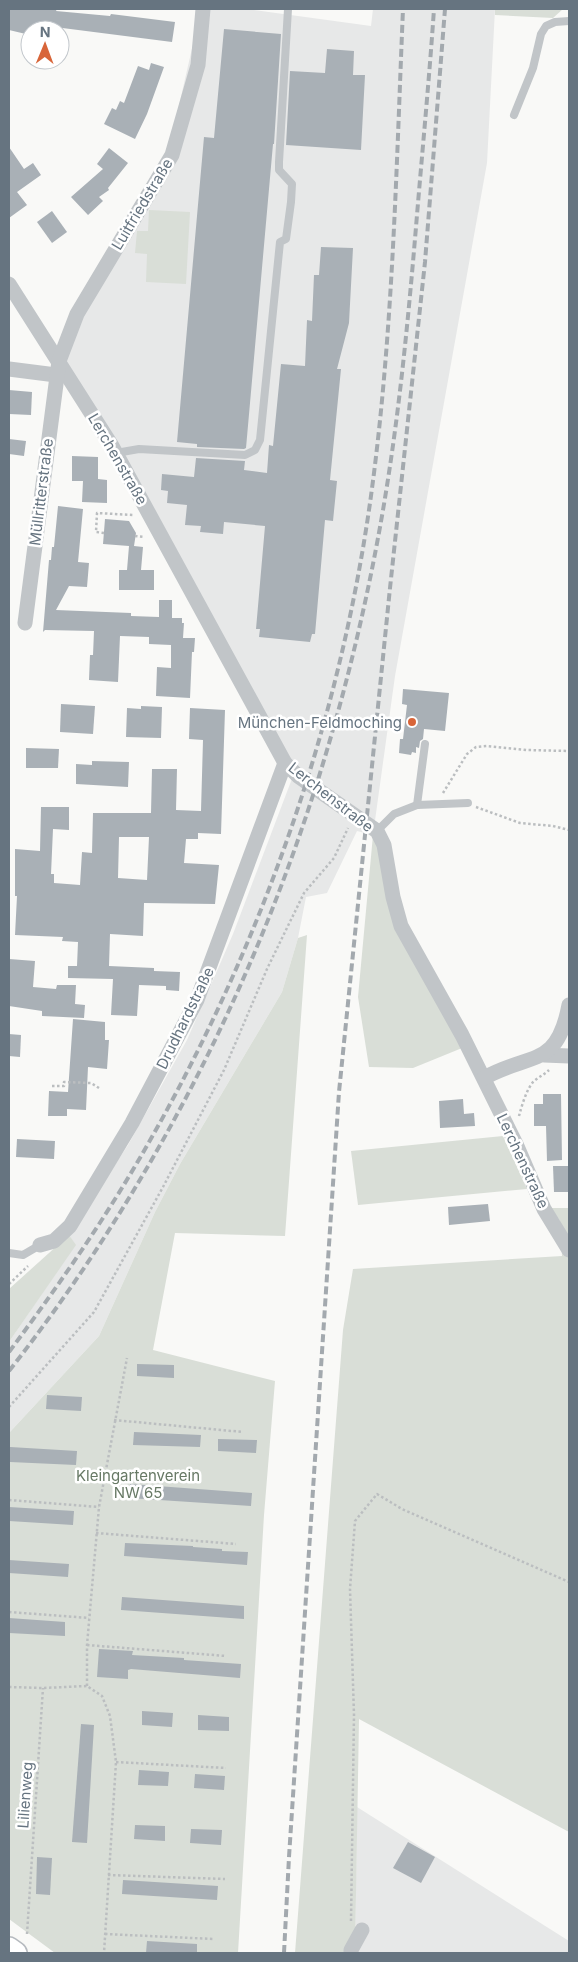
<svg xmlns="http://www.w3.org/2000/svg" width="578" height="1962" viewBox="0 0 578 1962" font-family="Inter,sans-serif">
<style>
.built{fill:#e7e8e8}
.green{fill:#d9ded7}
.building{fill:#a9b0b6;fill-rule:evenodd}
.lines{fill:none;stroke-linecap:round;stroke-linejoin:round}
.secondary-casing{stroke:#b6babf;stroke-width:24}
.path{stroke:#bbbec0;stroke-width:2.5;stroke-dasharray:2.5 2.5;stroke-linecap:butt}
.service{stroke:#c1c5c8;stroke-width:8}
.minor{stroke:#c1c5c8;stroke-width:15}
.secondary{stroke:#fff;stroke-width:21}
.rail{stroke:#a3a9ae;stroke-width:4;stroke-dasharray:8 4;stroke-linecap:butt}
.poi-dot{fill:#d86539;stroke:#fff;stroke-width:2}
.labels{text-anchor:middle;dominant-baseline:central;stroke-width:5;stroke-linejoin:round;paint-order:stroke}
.street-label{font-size:15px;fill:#667480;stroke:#fff}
.poi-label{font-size:15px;fill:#667480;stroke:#fff;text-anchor:end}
.park-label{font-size:15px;fill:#677965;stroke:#fff}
</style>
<rect width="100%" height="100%" fill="#f9f9f7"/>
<!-- built -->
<g class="built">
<polygon points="201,9 246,9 371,26 373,9 495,9 487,163 395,676 373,835 357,831 327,893 306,897 298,938 282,992 180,1164 155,1212 99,1336 9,1433 9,1342 75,1245 69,1235 128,1145 187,1040 233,934 293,776 55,352 169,149"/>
<polygon points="357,1807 569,1941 569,1953 355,1953"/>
</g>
<!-- green -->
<g class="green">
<polygon points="495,9 563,9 553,18 495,15"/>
<polygon points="149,210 190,212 186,284 146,282 147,254 135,253 137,231 148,231"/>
<polygon points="373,835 382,838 397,919 467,1046 413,1068 369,1067 358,997"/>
<polygon points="307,935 285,1236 175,1233 153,1350 275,1381 264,1515 238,1953 55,1953 9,1919 9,1433 99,1336 155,1212 180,1164 282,992 298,938"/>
<polygon points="503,1136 527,1189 358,1205 351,1151"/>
<polygon points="551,1208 569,1208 569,1832 359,1719 355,1953 295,1953 343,1330 353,1269 562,1256 560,1221"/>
<polygon points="69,1235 76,1245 9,1342 9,1289"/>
</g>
<!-- building -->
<g class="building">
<polygon points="9,9 57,9 56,11 110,16 111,14 175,22 172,42 39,25 38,30 30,30 30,35 9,30"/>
<polygon points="224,29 281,34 274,144 273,144 246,448 244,449 197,447 197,444 177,442 204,137 214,138"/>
<polygon points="327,49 354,51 353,75 365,75 361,150 286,145 290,71 325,73"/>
<polygon points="151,63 164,67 147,114 135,139 104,124 112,108 116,110 120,101 124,103 138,66 149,70"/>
<polygon points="9,147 24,169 33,163 41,175 17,192 27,205 9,218"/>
<polygon points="109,148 128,163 108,188 109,190 99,197 103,201 88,215 71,197 103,169 97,164"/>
<polygon points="52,211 67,232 52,243 37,222"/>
<polygon points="321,247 353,248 349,323 337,369 341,369 330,480 337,481 333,521 325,520 315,634 312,634 310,642 259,637 260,629 256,629 265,526 224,522 223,534 200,532 201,526 185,525 187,505 167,503 168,491 161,490 162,474 194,477 196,458 245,461 244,470 267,473 269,445 273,446 281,364 305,366 307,320 312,321 314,275 319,275"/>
<polygon points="9,390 32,392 31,415 9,414"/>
<polygon points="9,439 26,441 24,456 9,454"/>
<polygon points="72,456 98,457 98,479 107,480 107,503 82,502 83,481 72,481"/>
<polygon points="58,506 83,509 78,562 89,563 87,587 69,586 56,610 131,613 131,616 159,617 159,600 172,600 172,618 182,618 182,623 184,623 183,638 195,638 194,652 192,652 190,698 156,696 157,667 171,668 171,645 149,644 149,637 120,636 118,682 89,680 90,655 93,655 94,631 45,630 43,632 49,560 51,560 52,547 54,547"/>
<polygon points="105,519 129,521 136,533 134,546 143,547 141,570 154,570 154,590 119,590 119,570 127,570 129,546 103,544"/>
<polygon points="403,689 449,693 445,731 424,729 423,739 420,741 419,748 416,747 416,753 412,752 411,755 399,753 400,739 403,739 407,705 402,704"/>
<polygon points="61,704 95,706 93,734 60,732"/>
<polygon points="141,706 162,707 161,738 126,737 127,708 141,709"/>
<path d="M190 708 225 710 221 834 198 833V839H186L184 863 219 865 215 904 144 903 143 936 110 934 109 966 154 968V971L180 972 179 991 166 990V986L139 985 137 1016 111 1015 113 979 68 978V966H77L78 942 62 941 63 937 15 935 17 896H15V849L40 851 41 807H69V830L53 829 51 874H54V883L80 885 82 852 92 853 93 813H151L152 769H177L176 810 201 811 203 740 189 739ZM119 837H149L147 880 118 878Z"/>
<polygon points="26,748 59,749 58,768 26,768"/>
<polygon points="92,761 129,762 128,787 76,784 76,764 92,765"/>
<polygon points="9,959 35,961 33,987 56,989 57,985 76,985 75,1004 85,1005 84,1018 42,1016 42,1011 9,1006"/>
<polygon points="73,1019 105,1022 105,1040 109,1040 107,1069 88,1067 86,1110 67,1109 67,1116 48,1116 49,1091 68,1092"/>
<polygon points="9,1034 21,1035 20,1057 9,1056"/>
<polygon points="543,1094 561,1094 562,1160 547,1161 546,1126 534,1126 534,1104 543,1104"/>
<polygon points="463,1099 464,1114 474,1113 475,1126 440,1128 439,1101"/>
<polygon points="17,1139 55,1141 54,1159 16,1157"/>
<polygon points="553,1166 569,1166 569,1192 554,1192"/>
<polygon points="488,1204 490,1221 449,1225 448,1207"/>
<polygon points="137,1364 174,1365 174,1378 137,1376"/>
<polygon points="47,1395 82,1397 81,1411 46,1409"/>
<polygon points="134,1432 201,1435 200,1447 133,1445"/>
<polygon points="218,1439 257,1440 256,1453 218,1451"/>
<polygon points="10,1447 77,1451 76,1465 10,1462"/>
<polygon points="130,1484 252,1493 251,1506 129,1498"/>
<polygon points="9,1507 74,1511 73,1525 9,1521"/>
<polygon points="125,1543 193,1546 193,1547 222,1549 222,1551 248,1552 247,1565 124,1556"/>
<polygon points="9,1560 69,1564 68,1577 9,1573"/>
<polygon points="122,1597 244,1606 244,1619 121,1610"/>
<polygon points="9,1618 65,1622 65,1636 9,1633"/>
<polygon points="99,1649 133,1651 132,1655 184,1658 184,1660 241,1664 240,1678 131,1669 128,1670 128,1679 97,1677"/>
<polygon points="142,1711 173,1713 172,1727 142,1725"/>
<polygon points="198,1715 229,1717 229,1731 198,1730"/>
<polygon points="81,1724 94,1725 87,1843 72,1842"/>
<polygon points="139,1770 169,1772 168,1786 138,1785"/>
<polygon points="195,1774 225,1776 224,1790 194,1788"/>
<polygon points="135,1825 165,1826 165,1841 134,1839"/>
<polygon points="191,1829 222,1830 221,1845 190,1843"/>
<polygon points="408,1842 435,1857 421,1883 393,1868"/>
<polygon points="37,1857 52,1858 50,1895 36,1894"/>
<polygon points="123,1880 218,1886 217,1900 122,1894"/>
<polygon points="147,1941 197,1944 197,1953 146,1953"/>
</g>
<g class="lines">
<defs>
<polyline id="secondary" points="9,1948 16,1953"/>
</defs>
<!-- secondary casing -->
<use href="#secondary" class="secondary-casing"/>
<!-- path -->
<g class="path">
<polyline points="104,533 96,532 97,513 133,515"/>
<polyline points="135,536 144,537"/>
<polyline points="443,793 467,754 476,747 487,746 527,750 569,751"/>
<polyline points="476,807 520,823 553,826 569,830"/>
<polyline points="52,1086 64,1086 64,1082 91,1083 99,1088"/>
<path d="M519 1116C522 1105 526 1091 533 1082 538 1077 544 1075 549 1070"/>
<polyline points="9,1284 28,1266"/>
<polyline points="9,1407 94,1312 163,1187 224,1070 267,969 304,893 334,858 348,828"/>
<polyline points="114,1420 243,1432"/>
<polyline points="9,1500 99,1507"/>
<polyline points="96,1533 236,1544"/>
<polyline points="9,1612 89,1618"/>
<polyline points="87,1645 226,1656"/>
<polyline points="87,1686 87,1645 99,1507 127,1358"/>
<polyline points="9,1687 43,1688 87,1686 102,1696 110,1716 116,1762 104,1953"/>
<polyline points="116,1762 226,1768"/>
<polyline points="108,1875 225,1879"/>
<polyline points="351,1921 354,1715 350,1589 355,1521 377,1494 402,1509 569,1582"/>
<polyline points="27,1934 43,1688"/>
<polyline points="105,1934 214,1939"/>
</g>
<!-- service -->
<g class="service">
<polyline points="514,115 533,68 541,34 546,26 555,22 569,21"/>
<polyline points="116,453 139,449 245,455 255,450 260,440 280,242 286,239 291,202 292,184 279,170 279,162 288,9"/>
<polyline points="417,805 425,744"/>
<polyline points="377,831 394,814 417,805 468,803"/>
<polyline points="9,1253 23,1255 40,1245"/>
</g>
<!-- minor -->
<g class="minor">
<polyline points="9,284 112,446 285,763 298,776 377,831 384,845 393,897 401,926 462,1035 516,1144 544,1209 569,1250"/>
<polyline points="9,369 56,375"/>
<polyline points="25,623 59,361 77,314 172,155 198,65 203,9"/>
<polyline points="544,1055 569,1056"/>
<path d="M484 1078C530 1052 557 1069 569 1005"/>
<polyline points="40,1245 54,1241 70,1226 132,1123 197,1000 285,763"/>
<polyline points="351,1953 351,1950 362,1930"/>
</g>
<!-- secondary -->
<use href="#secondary" class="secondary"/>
<!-- rail -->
<g class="rail">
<path d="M9 1352C53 1293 96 1232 134 1168 254 965 337 736 370 503 393 339 396 173 403 9"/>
<path d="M9 1371C206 1120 329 824 383 510 399 416 408 322 416 227 422 154 429 82 434 9"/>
<polyline points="284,1953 289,1857 339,1092 390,588 425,262 445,9"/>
</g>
</g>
<!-- markers -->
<circle class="poi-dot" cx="412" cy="722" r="5"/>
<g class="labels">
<!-- street labels -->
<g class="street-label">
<text transform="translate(142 204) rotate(-59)">Luitfriedstraße</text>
<text transform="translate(118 459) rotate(60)">Lerchenstraße</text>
<text transform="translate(41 492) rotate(-83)">Müllritterstraße</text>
<text transform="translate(331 797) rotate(38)">Lerchenstraße</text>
<text transform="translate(185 1018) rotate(-64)">Drudhardstraße</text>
<text transform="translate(523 1161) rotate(65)">Lerchenstraße</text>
<text transform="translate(25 1795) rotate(-86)">Lilienweg</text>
</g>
<!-- poi labels -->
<g class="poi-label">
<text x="402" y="722">München-Feldmoching</text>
</g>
<!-- park labels -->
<g class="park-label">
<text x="138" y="1475">Kleingartenverein<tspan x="138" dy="17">NW 65</tspan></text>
</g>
</g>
<!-- border -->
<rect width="578" height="1962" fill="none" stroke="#667480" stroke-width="20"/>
<!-- north arrow -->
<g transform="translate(45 45) rotate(1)"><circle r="24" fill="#ffffff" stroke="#c2c7cc"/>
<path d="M0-4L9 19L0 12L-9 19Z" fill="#d86539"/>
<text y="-8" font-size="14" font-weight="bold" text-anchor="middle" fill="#667480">N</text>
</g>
</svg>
